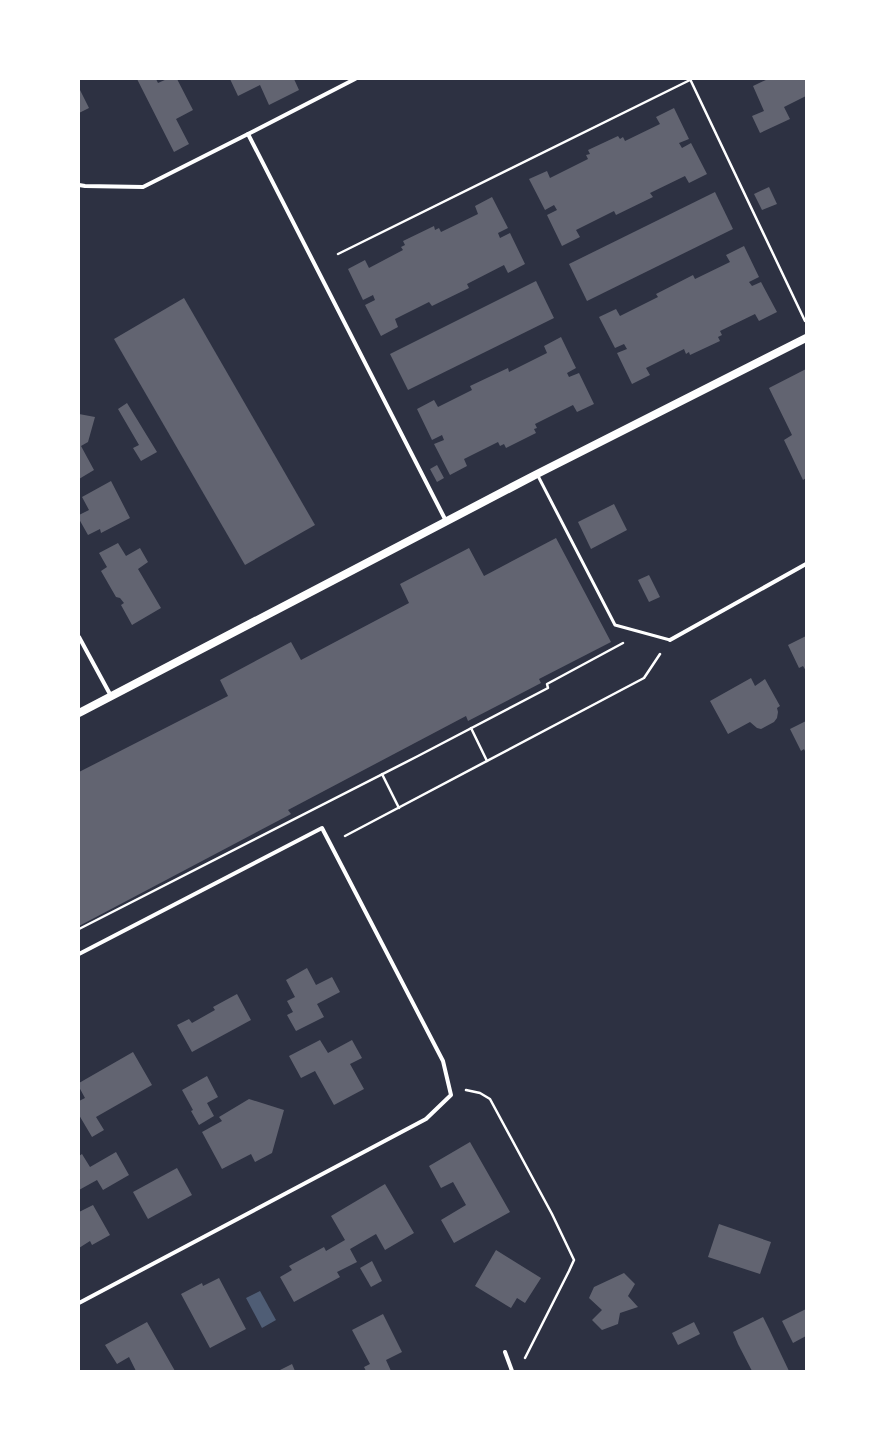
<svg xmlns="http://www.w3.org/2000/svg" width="885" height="1450" viewBox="0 0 885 1450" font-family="Montserrat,sans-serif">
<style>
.water{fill:#4f5d75}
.building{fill:#626471}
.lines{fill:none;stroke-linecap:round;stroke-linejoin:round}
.path{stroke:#fff;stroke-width:2.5}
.service{stroke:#fff;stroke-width:3}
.minor{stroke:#fff;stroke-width:4}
.secondary{stroke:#fff;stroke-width:8}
</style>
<rect width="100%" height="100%" fill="#2d3142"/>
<!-- water -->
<polygon class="water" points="260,1291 276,1320 262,1328 246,1298"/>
<!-- building -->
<g class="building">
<polygon points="137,79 156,79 158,83 167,79 177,79 193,110 176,119 189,144 174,152"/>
<polygon points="230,79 294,79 299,90 269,105 260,85 238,96"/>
<polygon points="768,79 806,79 806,96 784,107 790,119 760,133 752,116 764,111 753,86"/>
<polygon points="79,88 89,108 79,113"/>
<polygon points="674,108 689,139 679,143 682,148 691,143 707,174 689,183 685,176 650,193 653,197 616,215 614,211 576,230 580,237 562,246 547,215 557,210 554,205 545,210 529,179 547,171 550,178 588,159 586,155 590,154 588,150 618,136 620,139 623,137 625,141 660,124 656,117"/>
<polygon points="769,187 777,204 762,210 754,194"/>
<polygon points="715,192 733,229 587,301 569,264"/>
<polygon points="492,197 508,228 498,233 500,238 510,233 525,264 508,273 504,265 467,284 469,288 432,306 429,302 395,319 398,327 381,336 365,305 375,300 373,295 363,300 348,269 365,260 369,268 403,250 401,247 405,245 403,241 434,226 435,230 439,228 441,232 478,214 475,206"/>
<polygon points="744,246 759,277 749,282 752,286 761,282 777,312 759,321 755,314 720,331 722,335 718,337 720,341 690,355 689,352 686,354 684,349 646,368 650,375 632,384 617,353 627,349 624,344 615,348 599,317 616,309 620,316 658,297 656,294 693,275 695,279 730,262 726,255"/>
<polygon points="536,281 554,318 408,390 390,354"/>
<polygon points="184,298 315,525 245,565 114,339"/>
<polygon points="561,337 576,368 567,373 569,377 579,373 594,404 577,412 573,405 535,424 537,428 534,429 536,433 506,448 504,444 500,446 498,442 464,459 467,466 450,475 434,444 444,440 442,435 432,440 417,409 434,400 438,407 472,390 470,386 508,368 509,372 547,353 544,346"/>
<polygon points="806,369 806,478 803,480 784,440 792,435 769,388"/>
<polygon points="127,403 157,452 141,461 133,448 139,445 118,409"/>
<polygon points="79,414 95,417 88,442 81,446 94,470 79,479"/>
<polygon points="437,465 444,478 437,482 430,469"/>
<polygon points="111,481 130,518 101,533 100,529 88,535 79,519 79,515 89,510 82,497"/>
<polygon points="614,504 627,530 591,549 578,522"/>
<polygon points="556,538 611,642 539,679 541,683 468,721 466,716 288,810 291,814 79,926 79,772 228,696 220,680 291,642 301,660 409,603 400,584 469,548 484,576"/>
<polygon points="118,543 126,556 140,548 148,562 138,569 161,608 132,625 121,605 124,603 120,598 116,597 101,571 107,567 99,553"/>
<polygon points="649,575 660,597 649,602 638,580"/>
<polygon points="806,636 806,671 803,666 799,668 788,645"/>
<polygon points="751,678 755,686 765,679 780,706 777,708 778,712 777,718 774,722 761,729 757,728 750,722 728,734 710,701"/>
<polygon points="806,721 806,753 804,749 801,751 790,729"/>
<polygon points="307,968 316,985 332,977 340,992 317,1004 324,1017 296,1031 287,1015 293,1012 287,1001 295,997 286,980"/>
<polygon points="237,994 251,1020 192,1052 177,1025 189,1019 192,1023 215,1010 213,1007"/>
<polygon points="320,1040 328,1053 352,1040 362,1058 350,1064 364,1089 334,1105 315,1071 301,1078 289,1056"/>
<polygon points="133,1052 152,1085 96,1117 104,1130 92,1137 79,1115 79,1101 85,1098 79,1087 79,1083"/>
<polygon points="207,1076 218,1097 207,1103 214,1116 199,1125 191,1111 193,1110 182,1090"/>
<polygon points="249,1099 284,1110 272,1153 255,1162 251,1154 222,1169 202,1132 222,1121 219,1117"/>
<polygon points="470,1142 510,1212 454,1243 441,1220 466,1205 453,1182 441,1188 429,1166"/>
<polygon points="116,1152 129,1175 103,1190 97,1180 79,1190 79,1156 82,1154 90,1167"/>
<polygon points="177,1168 192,1195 148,1219 133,1192"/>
<polygon points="385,1184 414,1233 385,1250 376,1234 350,1249 357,1262 337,1272 340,1277 294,1302 280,1277 292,1270 289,1266 324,1247 326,1251 345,1240 331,1216"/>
<polygon points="93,1205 110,1235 92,1245 90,1241 79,1248 79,1212"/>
<polygon points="719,1224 771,1242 760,1274 708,1257"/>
<polygon points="496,1250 541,1278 525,1303 517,1298 511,1308 475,1286"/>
<polygon points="372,1261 382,1281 371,1287 360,1268"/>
<polygon points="624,1273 635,1284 628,1296 638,1307 620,1313 618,1324 602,1330 592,1320 602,1310 589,1298 594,1287"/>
<polygon points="219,1278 246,1329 210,1348 181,1294 202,1283 203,1286"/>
<polygon points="806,1309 806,1336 793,1343 782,1321"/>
<polygon points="383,1314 402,1352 386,1360 391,1371 366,1371 364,1367 370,1364 352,1330"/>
<polygon points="763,1317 769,1329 789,1371 752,1371 738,1344 733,1332"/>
<polygon points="147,1322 175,1371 136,1371 129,1357 117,1364 105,1345"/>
<polygon points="694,1322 700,1334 678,1345 672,1333"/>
<polygon points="292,1364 295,1371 278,1371"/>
</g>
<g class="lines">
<!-- path -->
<g class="path">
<polyline points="690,79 805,321"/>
<polyline points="338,254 690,80"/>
<polyline points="471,728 487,761"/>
<polyline points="382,774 399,808"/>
<polyline points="345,836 644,678 660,654"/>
<polyline points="79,929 418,756 548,688 547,684 623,643"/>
<polyline points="466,1090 480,1093 490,1099 552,1214 574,1260 569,1271 525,1358"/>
</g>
<!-- service -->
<polyline class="service" points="537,474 615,625 670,640"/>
<!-- minor -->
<g class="minor">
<polyline points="248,134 446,521"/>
<polyline points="79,185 85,186 143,187 248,134 355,79"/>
<polyline points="79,637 111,696"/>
<polyline points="670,640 806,564"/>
<polyline points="79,954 322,828 443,1061 451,1095 426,1119 79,1303"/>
<polyline points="505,1352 512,1371"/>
</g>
<!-- secondary -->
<polyline class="secondary" points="79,713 537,474 806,338"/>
</g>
<!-- border -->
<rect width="885" height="1450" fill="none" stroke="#ffffff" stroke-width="160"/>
</svg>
